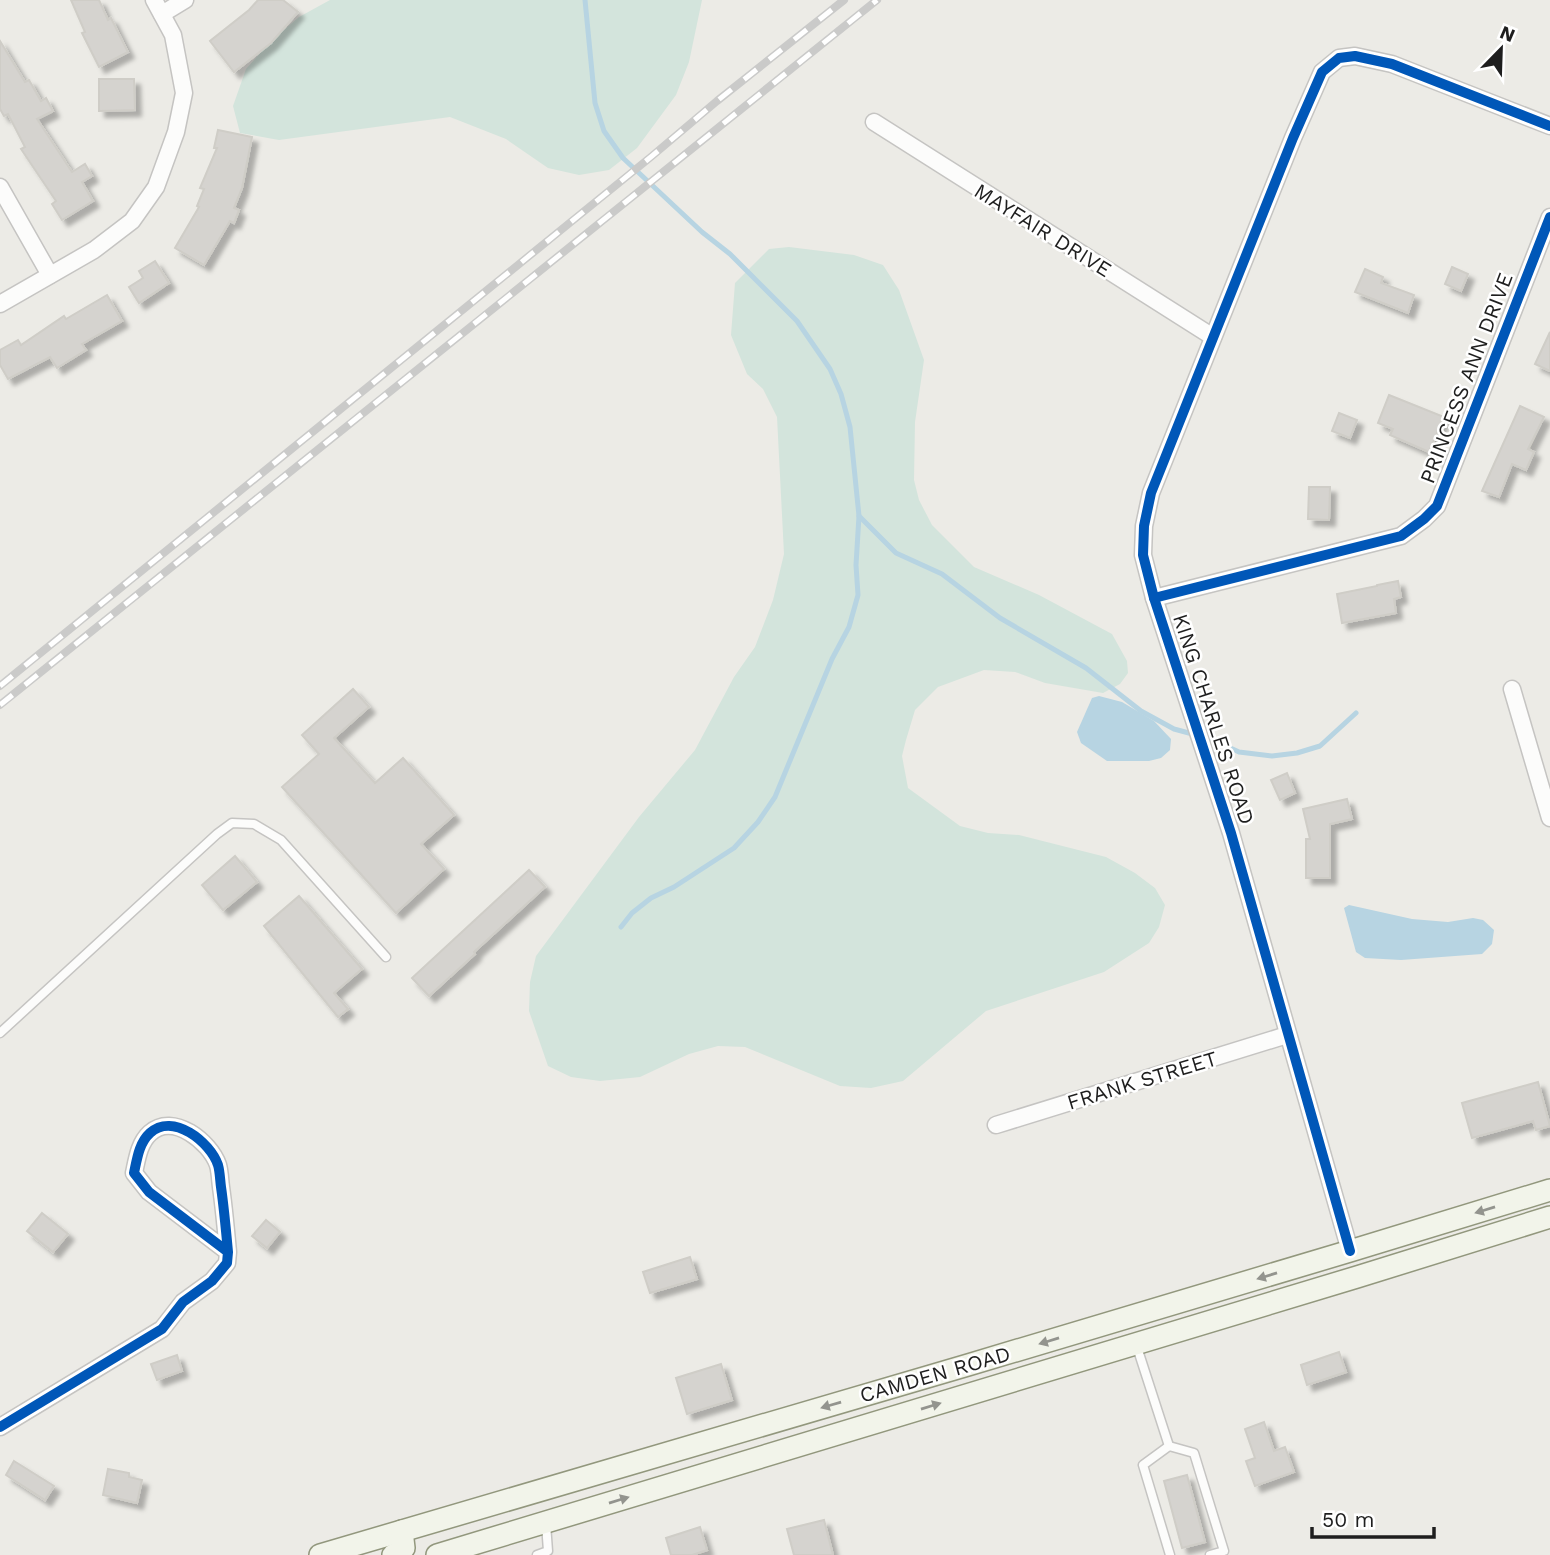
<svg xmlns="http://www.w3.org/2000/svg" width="1550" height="1555" viewBox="0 0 1550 1555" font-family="'Work Sans',sans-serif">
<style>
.wetland{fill:#d3e4dc}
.water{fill:#b7d4e2}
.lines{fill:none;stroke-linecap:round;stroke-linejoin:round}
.stream{stroke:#b7d4e2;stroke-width:5}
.building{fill:#d5d3cf;stroke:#cfcdc7;stroke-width:2;filter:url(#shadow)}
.lane-casing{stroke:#c5c4c2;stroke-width:11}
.street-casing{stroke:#c5c4c2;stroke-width:19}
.secondary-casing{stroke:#92977d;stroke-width:24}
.lane{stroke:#fcfcfb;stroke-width:8}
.street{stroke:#fcfcfb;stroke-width:16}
.secondary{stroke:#f2f4ea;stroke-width:21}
.rail-casing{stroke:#cacac9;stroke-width:8}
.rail{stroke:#fff;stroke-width:5;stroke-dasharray:16;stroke-linecap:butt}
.cycleway-casing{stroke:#fff;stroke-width:15}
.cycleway{stroke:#0057b8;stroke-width:10}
.oneway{fill:#93948e}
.labels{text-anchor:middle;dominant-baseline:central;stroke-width:5;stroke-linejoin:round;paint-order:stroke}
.street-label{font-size:21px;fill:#1e1e1e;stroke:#fff}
</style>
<defs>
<filter id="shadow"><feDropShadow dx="6" dy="6" stdDeviation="2" flood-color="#0004"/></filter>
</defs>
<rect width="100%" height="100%" fill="#ecebe6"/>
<!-- wetland -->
<g class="wetland">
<polygon points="330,0 702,0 689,62 676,95 637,148 609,170 579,175 548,168 506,139 450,117 279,140 240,133 233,106 246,69 271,41 299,17"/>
<polygon points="789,247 854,255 883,265 899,290 924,360 915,422 914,480 919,500 932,525 974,567 1039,595 1112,634 1127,661 1128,673 1120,684 1103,693 1045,683 1015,672 984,670 938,687 915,710 906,740 902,756 908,788 960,826 988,833 1019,835 1106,857 1135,873 1155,888 1165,905 1159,927 1149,943 1104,972 986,1011 903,1081 871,1088 840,1086 745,1047 718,1046 689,1054 640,1077 600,1081 571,1077 548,1066 529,1011 530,982 536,956 639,817 695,750 734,677 755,647 773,600 784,554 777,417 763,389 747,374 731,335 735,283 769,249"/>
</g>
<!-- water -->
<g class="water">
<polygon points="1099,696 1122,702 1154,721 1171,739 1170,750 1161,758 1149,761 1107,761 1081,743 1077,732 1092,698"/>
<polygon points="1349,905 1412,919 1448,922 1473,918 1483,920 1494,930 1492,944 1482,954 1401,960 1365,958 1356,952 1344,908"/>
</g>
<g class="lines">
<!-- stream -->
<g class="stream">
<polyline points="585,0 595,103 604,131 623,158 702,232 730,254 797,321 830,369 841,394 850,427 859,516 856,565 858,595 849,627 832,659 775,797 758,822 734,848 674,887 651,898 632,913 621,927"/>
<polyline points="859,516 896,553 942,574 1000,618 1086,668 1141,711 1174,729 1211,739 1239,752 1272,756 1297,753 1320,746 1356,713"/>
</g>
</g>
<!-- building -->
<g class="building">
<polygon points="71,0 99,0 108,20 111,18 128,52 99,67 82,33 85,32"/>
<polygon points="258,0 283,0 298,12 271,43 234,72 210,41 249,10"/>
<polygon points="0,41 25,82 29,80 41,101 46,98 53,111 37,119 72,172 85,164 92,176 82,182 93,201 62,220 52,204 56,201 21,149 25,147 8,114 4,116 0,109"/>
<polygon points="99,79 134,79 135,110 99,111"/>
<polygon points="218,130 252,137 242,188 234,208 239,210 234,223 230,221 204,265 175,248 199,207 197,206 204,189 200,188 217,148 214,148"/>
<polygon points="155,261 169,283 139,303 129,287 143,278 139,271"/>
<polygon points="1452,267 1468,274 1461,291 1445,284"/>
<polygon points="1365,269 1383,277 1381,283 1414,295 1408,313 1355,292"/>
<polygon points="107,295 122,321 82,344 86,350 57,368 50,357 8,379 0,365 0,350 18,340 21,345 64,316 66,319"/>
<polygon points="1550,332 1550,371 1535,364"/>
<polygon points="1389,395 1444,417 1429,452 1390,435 1393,429 1378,423"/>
<polygon points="1520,406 1544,417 1528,449 1534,452 1526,470 1512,464 1499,497 1482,491"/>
<polygon points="1339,413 1357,420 1350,438 1332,431"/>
<polygon points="1309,487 1330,487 1329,520 1308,519"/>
<polygon points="1398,581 1401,597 1394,599 1396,613 1342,623 1337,594 1377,586 1377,585"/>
<polygon points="353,689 369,707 334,738 375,783 403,758 454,815 421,844 444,869 396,913 282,787 319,754 302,735"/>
<polygon points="1287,773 1295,793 1280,800 1271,780"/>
<polygon points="1347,799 1352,819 1330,824 1330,878 1306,878 1306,839 1310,839 1303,809"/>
<polygon points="235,856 257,882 223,910 202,885"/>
<polygon points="529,870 545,887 474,952 475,954 429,996 412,978"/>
<polygon points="299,896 362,969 334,993 348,1009 338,1017 264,926"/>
<polygon points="1538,1082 1550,1126 1536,1130 1533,1121 1472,1138 1462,1103"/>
<polygon points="42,1213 68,1234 53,1252 27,1231"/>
<polygon points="266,1220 280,1232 267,1248 252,1236"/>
<polygon points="690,1257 697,1279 650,1293 643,1272"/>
<polygon points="1339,1352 1346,1372 1307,1385 1301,1365"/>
<polygon points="177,1355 182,1371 157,1380 151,1364"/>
<polygon points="721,1364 732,1400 687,1414 676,1378"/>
<polygon points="1264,1422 1274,1451 1285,1447 1294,1472 1255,1486 1246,1461 1255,1458 1245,1429"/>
<polygon points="14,1461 54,1486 45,1500 6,1475"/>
<polygon points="108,1469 129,1473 129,1477 142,1480 137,1503 103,1495"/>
<polygon points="1187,1475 1205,1542 1182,1548 1164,1481"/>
<polygon points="824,1520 833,1555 794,1555 787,1529"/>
<polygon points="700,1527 707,1550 692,1555 671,1555 666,1538"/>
</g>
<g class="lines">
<defs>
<g id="lane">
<polyline points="0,1033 217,834 232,823 254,824 281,840 386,957"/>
<polyline points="1136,1344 1169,1446"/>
<polyline points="1169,1446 1194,1453 1224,1551 1210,1555"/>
<polyline points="1169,1446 1143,1465 1170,1555"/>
<polyline points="537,1555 548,1551 546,1524"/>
</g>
<g id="street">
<polyline points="162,14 185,0"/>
<polyline points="874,122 1213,337"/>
<polyline points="0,187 50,275"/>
<polyline points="0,304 94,250 132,221 156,187 176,132 184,93 173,35 154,0"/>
<polyline points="1154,598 1401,536 1424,519 1437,506 1550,217"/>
<polyline points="1512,689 1550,818"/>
<polyline points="996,1125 1287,1035"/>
<polyline points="1350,1251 1231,833 1154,598 1143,555 1144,526 1151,493 1293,138 1322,72 1339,58 1355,56 1392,64 1550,126"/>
<path d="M0 1427 162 1329 183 1302 212 1281 227 1263 228 1252C226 1230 224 1208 221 1187 220 1180 220 1172 218 1165 210 1142 173 1112 150 1133 139 1143 137 1159 134 1173L149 1192 228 1252"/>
</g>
<g id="secondary">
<polyline points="320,1555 968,1365 1350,1251 1550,1190"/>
<polyline points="393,1555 398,1553 404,1548 402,1531"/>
<polyline points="437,1555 1357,1277 1550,1217"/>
</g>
</defs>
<!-- lane casing -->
<use href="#lane" class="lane-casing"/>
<!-- street casing -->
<use href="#street" class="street-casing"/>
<!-- secondary casing -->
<use href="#secondary" class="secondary-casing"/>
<!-- lane -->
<use href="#lane" class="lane"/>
<!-- street -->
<use href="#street" class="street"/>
<!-- secondary -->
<use href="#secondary" class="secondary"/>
<defs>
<g id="rail">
<polyline points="0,686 652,156 717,101 844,0"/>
<polyline points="0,705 877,0"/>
</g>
</defs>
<!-- rail casing -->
<use href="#rail" class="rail-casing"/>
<!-- rail -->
<use href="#rail" class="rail"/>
<defs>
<g id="cycleway">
<polyline points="1154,598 1401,536 1424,519 1437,506 1550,217"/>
<polyline points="1350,1251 1231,833 1154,598 1143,555 1144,526 1151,493 1293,138 1322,72 1339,58 1355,56 1392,64 1550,126"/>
<path d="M0 1427 162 1329 183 1302 212 1281 227 1263 228 1252C226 1230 224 1208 221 1187 220 1180 220 1172 218 1165 210 1142 173 1112 150 1133 139 1143 137 1159 134 1173L149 1192 228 1252"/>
</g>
</defs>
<!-- cycleway casing -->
<use href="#cycleway" class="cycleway-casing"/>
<!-- cycleway -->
<use href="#cycleway" class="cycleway"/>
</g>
<!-- one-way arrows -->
<defs><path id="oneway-solid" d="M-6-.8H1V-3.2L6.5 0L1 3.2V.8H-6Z" transform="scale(1.75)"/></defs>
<g class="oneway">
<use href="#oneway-solid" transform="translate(1485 1210) rotate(163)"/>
<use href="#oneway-solid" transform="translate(1267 1276) rotate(163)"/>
<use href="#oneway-solid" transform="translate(1049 1341) rotate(163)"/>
<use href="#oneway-solid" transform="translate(831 1405) rotate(164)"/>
<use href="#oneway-solid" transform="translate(931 1406) rotate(-17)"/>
<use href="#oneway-solid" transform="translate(619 1500) rotate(-17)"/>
</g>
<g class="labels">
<!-- street labels -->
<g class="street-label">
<text transform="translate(1043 230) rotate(32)">MAYFAIR DRIVE</text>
<text transform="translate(1466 378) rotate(-69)">PRINCESS ANN DRIVE</text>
<text transform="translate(1214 719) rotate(72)">KING CHARLES ROAD</text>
<text transform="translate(1142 1080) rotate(-17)">FRANK STREET</text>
<text transform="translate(935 1374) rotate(-16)">CAMDEN ROAD</text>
</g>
</g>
<!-- north arrow -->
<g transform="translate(1501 49) rotate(23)" stroke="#ffffff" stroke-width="5" paint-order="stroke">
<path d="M0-5L12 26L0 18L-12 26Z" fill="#1e1e1e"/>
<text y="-10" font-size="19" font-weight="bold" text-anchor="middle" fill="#1e1e1e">N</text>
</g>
<!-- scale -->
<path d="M1312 1527v10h122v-10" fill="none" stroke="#1e1e1e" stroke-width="3.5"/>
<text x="1322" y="1527" font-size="21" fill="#1e1e1e" stroke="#ffffff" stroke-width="5" paint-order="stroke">50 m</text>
</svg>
